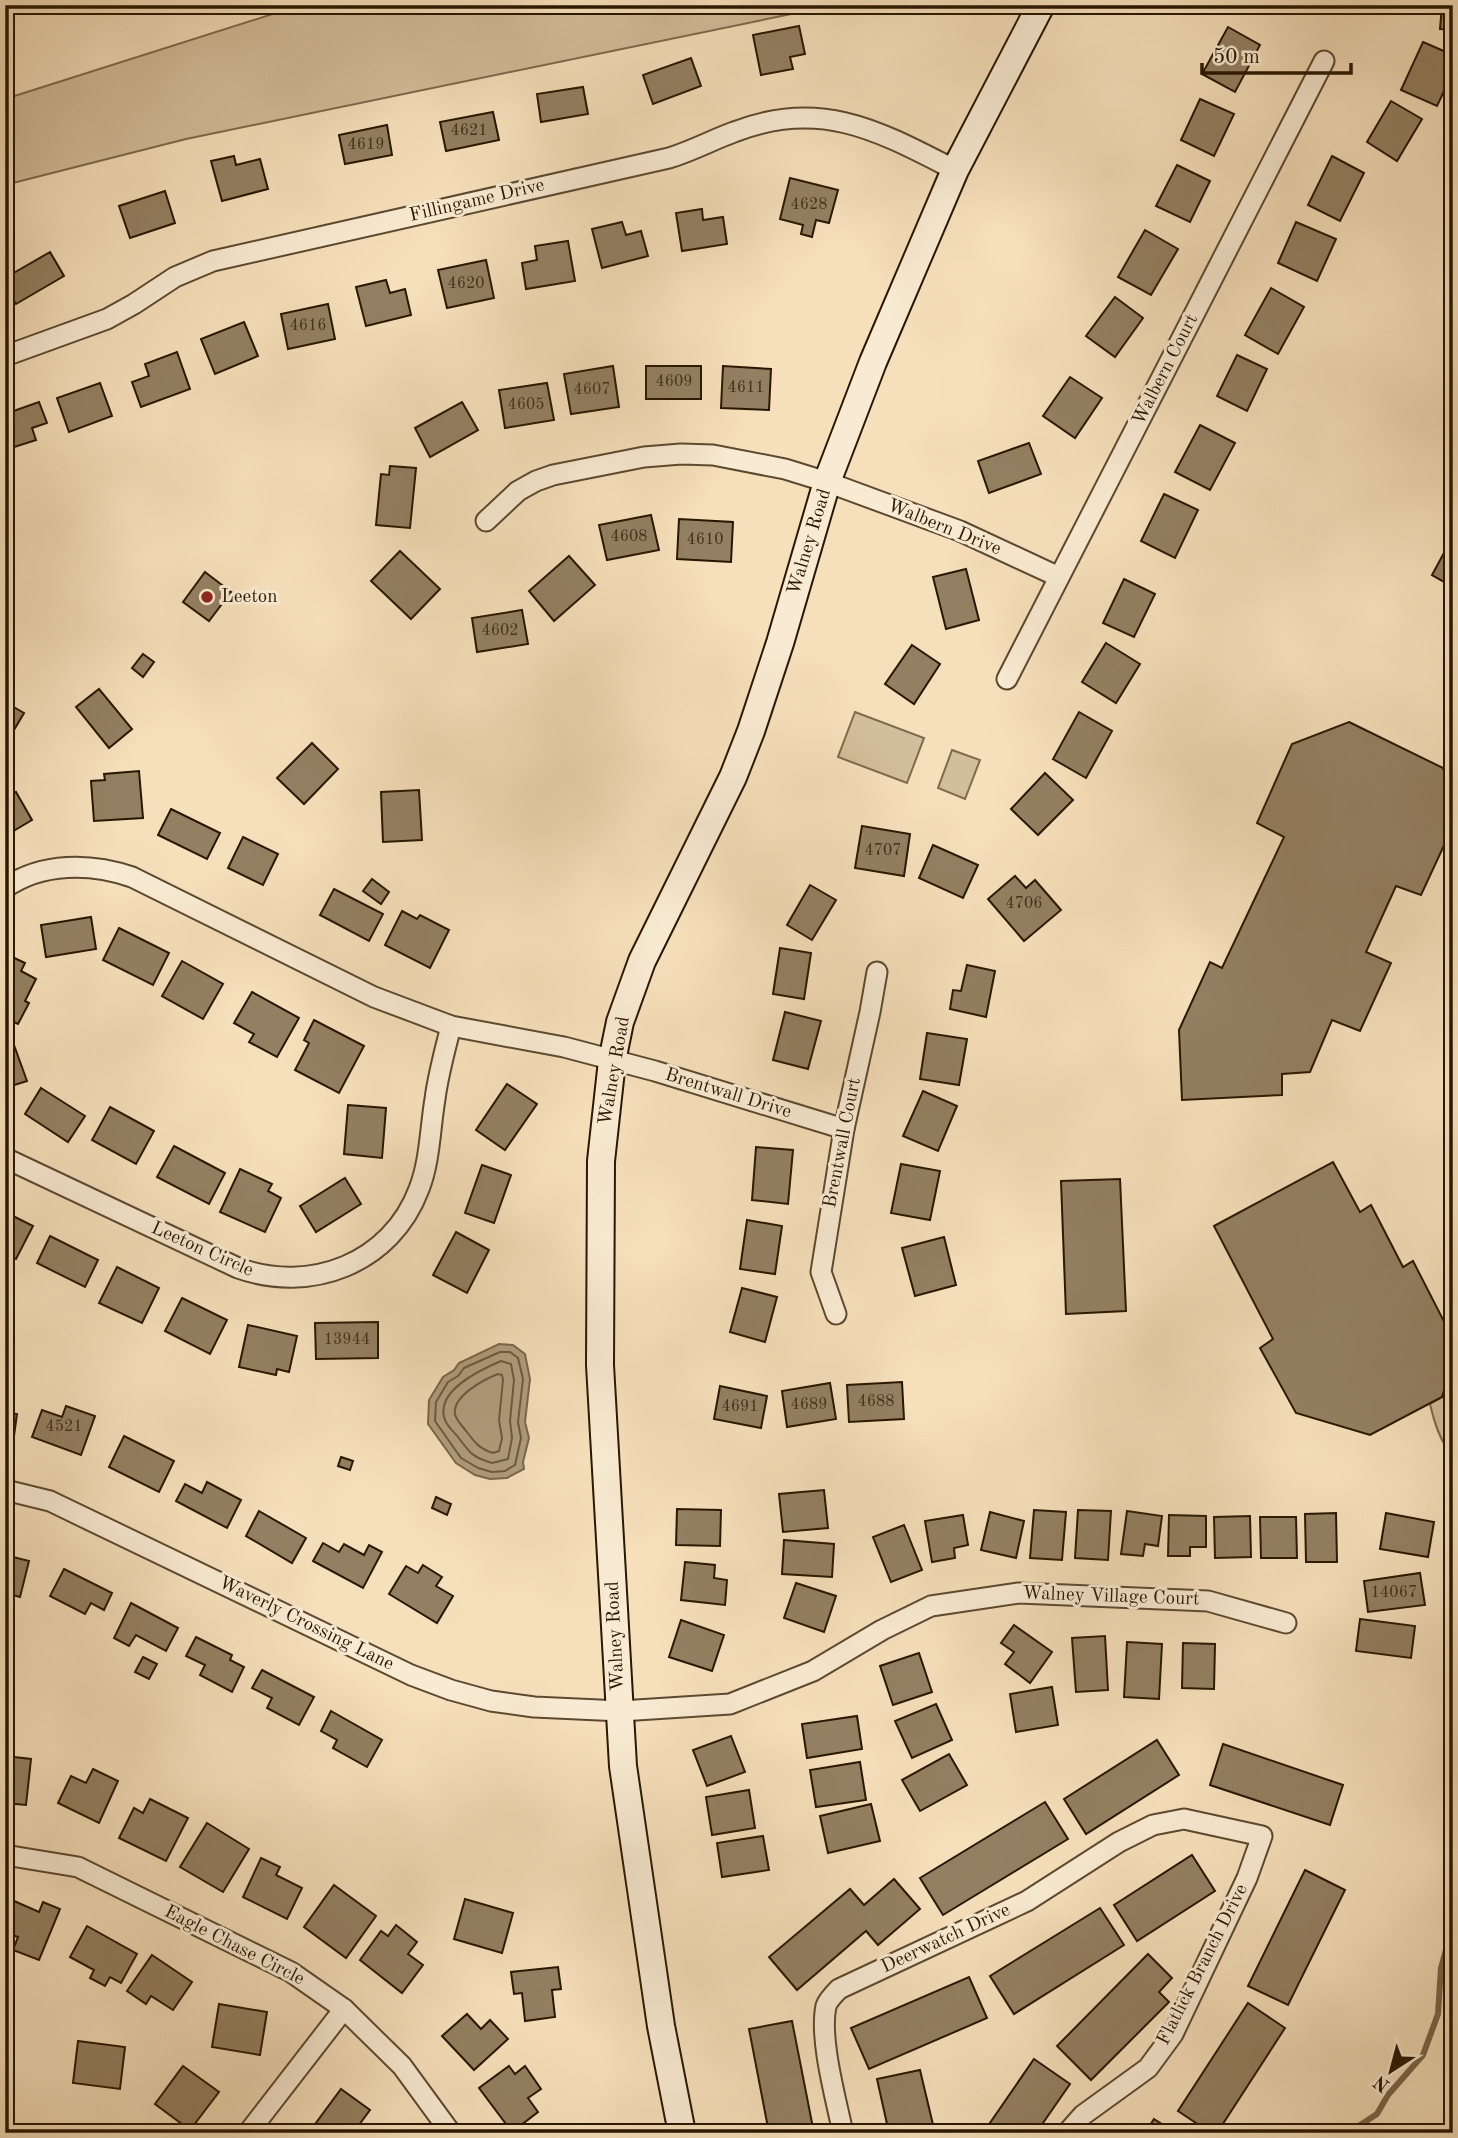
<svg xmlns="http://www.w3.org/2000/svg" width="1458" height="2138" viewBox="0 0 1458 2138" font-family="'Old Standard TT',serif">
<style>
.green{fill:#d3be9b;stroke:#7e6a4e;stroke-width:2}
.water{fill:#b09c7c;stroke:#7a674b;stroke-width:2}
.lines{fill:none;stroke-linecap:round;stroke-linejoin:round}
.shore{stroke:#6c5a3e;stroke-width:2}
.stream{stroke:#7a674b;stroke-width:6}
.building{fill:#938062;stroke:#281701;stroke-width:2}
.street-casing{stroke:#5c4930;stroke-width:23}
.secondary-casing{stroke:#281701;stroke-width:30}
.street{stroke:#f9ebd3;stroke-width:19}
.secondary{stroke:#f9ebd3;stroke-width:26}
.poi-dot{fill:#8f2418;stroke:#f9ebd3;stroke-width:2.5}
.labels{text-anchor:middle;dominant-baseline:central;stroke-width:6;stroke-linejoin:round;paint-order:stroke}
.number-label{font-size:16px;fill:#433119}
.street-label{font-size:19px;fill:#281701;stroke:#f9ebd3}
.poi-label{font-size:19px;fill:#281701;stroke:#f9ebd3;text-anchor:start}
</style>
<rect width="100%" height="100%" fill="#f6e0bb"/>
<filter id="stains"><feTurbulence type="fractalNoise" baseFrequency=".00286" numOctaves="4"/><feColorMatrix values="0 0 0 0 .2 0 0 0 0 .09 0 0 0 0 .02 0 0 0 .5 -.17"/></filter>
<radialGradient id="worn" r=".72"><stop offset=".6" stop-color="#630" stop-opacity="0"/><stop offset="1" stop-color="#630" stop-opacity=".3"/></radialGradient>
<!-- green -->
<g class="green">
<polygon points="301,5 835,5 186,139 5,185 5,99"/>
<polygon points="855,712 924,738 907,783 838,757"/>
<polygon points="952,750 980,760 965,799 938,788"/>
<path d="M1453 1360V1456C1440 1443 1434 1421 1430 1404L1442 1397Z"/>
</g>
<!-- water -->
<polygon class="water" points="499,1344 513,1345 525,1354 530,1379 525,1422 529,1438 523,1462 524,1469 507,1478 490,1479 475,1475 456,1463 428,1424 429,1400 443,1377 454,1370 459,1363"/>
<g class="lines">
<!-- shore -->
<g class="shore">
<polygon points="500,1352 510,1352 518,1358 523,1379 518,1422 521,1438 515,1465 505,1471 492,1472 478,1468 461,1458 435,1421 436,1402 448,1382 458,1376 464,1368"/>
<path d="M501 1361 511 1364 514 1380 510 1421 512 1438 508 1459 492 1463C472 1457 470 1453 458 1437 454 1432 447 1426 445 1420 434 1391 482 1369 501 1361Z"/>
<path d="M498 1374 502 1375 503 1380 499 1420 502 1438 499 1451 493 1453C480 1449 475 1443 467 1432 463 1427 456 1420 455 1414 452 1396 485 1379 498 1374Z"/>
</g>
<!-- stream -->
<g class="stream">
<polyline points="1453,1831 1449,1867 1453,1878"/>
<polyline points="1348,2133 1377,2114 1388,2095 1423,2055 1438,2014 1441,1968 1453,1924"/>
</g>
</g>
<!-- building -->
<g class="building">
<polygon points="1442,5 1453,5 1453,30 1440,29"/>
<polygon points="799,26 805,54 790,57 793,69 761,75 753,35"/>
<polygon points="1228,27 1260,45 1235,92 1202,74"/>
<polygon points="1423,42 1453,55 1453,72 1437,106 1401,90"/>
<polygon points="691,58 701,86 653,104 643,75"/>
<polygon points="583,87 588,114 541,122 537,94"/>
<polygon points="1200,99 1234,114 1214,156 1181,140"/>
<polygon points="1391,101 1422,119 1397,161 1367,142"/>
<polygon points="493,112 499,140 446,151 440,122"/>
<polygon points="387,125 392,155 345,164 339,135"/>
<polygon points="234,156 236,165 260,159 268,189 222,201 211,161"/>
<polygon points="1332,156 1364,173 1340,221 1308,205"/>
<polygon points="1177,165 1210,181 1190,222 1156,206"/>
<polygon points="790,178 838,190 829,223 816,220 812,237 801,234 803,225 780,219"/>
<polygon points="165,191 175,223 130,238 119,206"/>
<polygon points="702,209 703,220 723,217 727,244 682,251 676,213"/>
<polygon points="622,222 626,235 641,231 648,256 602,268 592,229"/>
<polygon points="1296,222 1336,239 1317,281 1278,263"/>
<polygon points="1145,230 1178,249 1151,295 1118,277"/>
<polygon points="568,241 575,281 526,289 522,263 537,260 535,246"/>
<polygon points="50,252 64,276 16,304 5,286 5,278"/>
<polygon points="486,260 494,298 447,308 438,270"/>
<polygon points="386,280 390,293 405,289 411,315 366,326 356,287"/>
<polygon points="1271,288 1304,307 1278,354 1245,335"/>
<polygon points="1115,297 1143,318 1115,357 1086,336"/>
<polygon points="328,304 335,339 288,349 281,314"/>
<polygon points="244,322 258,356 215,374 201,339"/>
<polygon points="177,352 190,389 141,407 132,382 149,376 145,364"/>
<polygon points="1237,355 1267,369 1247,411 1217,396"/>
<polygon points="613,366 619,407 571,414 564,374"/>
<rect x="646" y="366" width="55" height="33"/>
<polygon points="723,366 771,369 769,410 721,408"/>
<polygon points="1070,377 1102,398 1075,438 1043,416"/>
<polygon points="100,383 112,416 69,432 57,398"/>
<polygon points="547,383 554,420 505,428 499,390"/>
<polygon points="39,402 47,423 32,428 36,440 5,450 5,414"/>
<polygon points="462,402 478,430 430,457 415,428"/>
<polygon points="1200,425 1235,443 1210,490 1175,472"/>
<polygon points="1029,443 1041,474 989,493 978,461"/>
<polygon points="390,466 416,468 410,528 376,525 381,474 389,475"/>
<polygon points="1164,494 1198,510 1175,558 1141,541"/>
<polygon points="651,515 659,550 607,560 599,525"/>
<polygon points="679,519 733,522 731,562 677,559"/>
<polygon points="1453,536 1453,587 1432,575"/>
<polygon points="400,551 440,589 411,619 371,581"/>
<polygon points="569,556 595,585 554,621 529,591"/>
<polygon points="966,569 979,620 946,629 933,577"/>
<polygon points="205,572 231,592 209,621 183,602"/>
<polygon points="1124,579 1155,594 1134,637 1103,623"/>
<polygon points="522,610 528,644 477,652 472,618"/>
<polygon points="1106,643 1140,664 1116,703 1082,682"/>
<polygon points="912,645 940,664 914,704 885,684"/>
<polygon points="143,654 154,662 143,677 132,668"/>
<polygon points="99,689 132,729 109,748 76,707"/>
<polygon points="5,702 24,713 5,745"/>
<polygon points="1079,712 1112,731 1086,778 1053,759"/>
<polygon points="1349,722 1443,768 1453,792 1453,826 1421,895 1396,886 1366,952 1391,963 1360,1031 1332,1020 1310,1072 1282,1074 1282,1095 1182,1100 1179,1030 1210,962 1222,968 1284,837 1257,823 1292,744"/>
<polygon points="312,743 338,769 304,804 277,778"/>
<polygon points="139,771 143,818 94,821 91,781 105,780 104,774"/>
<polygon points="1045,773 1073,800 1038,835 1011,809"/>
<polygon points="419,790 422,840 383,842 381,792"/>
<polygon points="16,792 32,820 5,836 5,799"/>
<polygon points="171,809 220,833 207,859 158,835"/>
<polygon points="862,826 910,834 904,876 855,868"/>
<polygon points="243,837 278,854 263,885 228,868"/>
<polygon points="933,845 978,865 963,898 919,878"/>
<polygon points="1015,876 1026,888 1035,880 1061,910 1024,941 988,899"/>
<polygon points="372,879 389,892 381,904 363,891"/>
<polygon points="810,885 836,900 812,940 787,925"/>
<polygon points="334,889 383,914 369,941 320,915"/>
<polygon points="402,911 417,919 420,915 449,930 430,968 385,945"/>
<polygon points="91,917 96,949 46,957 41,925"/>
<polygon points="119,928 169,953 153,985 103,960"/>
<polygon points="780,948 811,953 804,999 773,994"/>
<polygon points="6,954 25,963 21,971 36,979 25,1001 29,1003 18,1024 5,1018"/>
<polygon points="182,961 223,984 203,1019 162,996"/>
<polygon points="967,965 995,971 986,1017 950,1009 953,990 961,991"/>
<polygon points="252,992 299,1018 277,1057 249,1042 254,1034 234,1023"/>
<polygon points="785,1012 821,1021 808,1069 773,1060"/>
<polygon points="314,1020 364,1046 339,1093 295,1070 309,1043 304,1040"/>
<polygon points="927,1033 967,1039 959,1085 920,1079"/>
<polygon points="10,1034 27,1081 5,1088 5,1036"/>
<polygon points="507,1084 537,1104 505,1150 476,1130"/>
<polygon points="41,1088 85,1116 68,1142 25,1114"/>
<polygon points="923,1091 957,1106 938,1151 903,1136"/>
<polygon points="348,1105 386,1108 382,1158 344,1154"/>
<polygon points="110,1107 154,1131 136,1164 92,1140"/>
<polygon points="174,1146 225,1173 209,1204 157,1177"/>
<polygon points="756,1147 793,1150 788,1204 752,1200"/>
<polygon points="1333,1162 1360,1212 1371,1205 1403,1267 1413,1261 1453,1339 1453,1360 1442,1397 1370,1435 1296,1413 1260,1348 1273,1339 1214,1226"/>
<polygon points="901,1164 940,1171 930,1220 891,1213"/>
<polygon points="482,1165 511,1175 494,1223 465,1213"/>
<polygon points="240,1169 272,1184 268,1191 281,1198 265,1232 220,1212"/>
<polygon points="345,1178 361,1204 316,1232 300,1206"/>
<polygon points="1120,1179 1126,1311 1066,1314 1061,1181"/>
<polygon points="5,1212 33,1226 16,1259 5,1254"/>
<polygon points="747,1220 782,1226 775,1274 740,1269"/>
<polygon points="456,1232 489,1250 467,1293 433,1275"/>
<polygon points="50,1236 98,1260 85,1287 37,1263"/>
<polygon points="944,1237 956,1285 915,1296 902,1248"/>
<polygon points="117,1267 159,1288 142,1323 99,1303"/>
<polygon points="742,1288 777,1297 765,1342 730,1332"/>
<polygon points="182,1298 227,1320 210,1354 165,1331"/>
<polygon points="378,1322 378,1358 316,1359 315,1323"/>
<polygon points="248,1325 297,1336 289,1372 277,1369 276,1375 239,1367"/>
<polygon points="902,1382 904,1419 849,1422 847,1385"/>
<polygon points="830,1383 836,1419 787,1427 782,1391"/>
<polygon points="720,1386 767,1396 761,1428 714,1419"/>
<polygon points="66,1406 95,1416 81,1455 32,1437 42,1410 62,1417"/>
<polygon points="5,1412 17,1414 14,1436 5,1435"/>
<polygon points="124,1436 174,1461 159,1492 109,1467"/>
<polygon points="341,1457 353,1461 350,1470 338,1466"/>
<polygon points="207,1482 241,1500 227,1528 176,1501 185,1484 202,1493"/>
<polygon points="824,1490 828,1528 783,1532 779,1494"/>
<polygon points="436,1497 451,1504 447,1515 432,1508"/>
<polygon points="677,1509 721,1510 720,1546 676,1545"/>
<polygon points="1034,1510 1066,1512 1062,1560 1030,1558"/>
<polygon points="1078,1510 1111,1511 1108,1560 1075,1558"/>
<polygon points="259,1511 306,1538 292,1563 246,1536"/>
<polygon points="1127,1511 1162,1516 1158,1546 1145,1544 1143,1556 1121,1554"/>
<polygon points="990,1512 1024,1521 1016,1558 981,1550"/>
<polygon points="1336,1513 1337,1562 1306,1562 1305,1514"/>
<polygon points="1386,1513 1434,1522 1428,1557 1380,1549"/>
<polygon points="963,1515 968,1545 954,1548 955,1558 932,1562 925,1521"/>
<polygon points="1169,1515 1206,1516 1206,1547 1190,1547 1190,1556 1168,1556"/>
<polygon points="1250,1516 1251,1557 1215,1558 1214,1517"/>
<polygon points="1260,1517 1296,1517 1297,1558 1261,1558"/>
<polygon points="904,1525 922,1570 891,1582 873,1537"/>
<polygon points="784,1540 834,1544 832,1577 782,1574"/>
<polygon points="323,1543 339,1552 344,1544 364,1555 369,1545 382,1552 363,1588 313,1561"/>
<polygon points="5,1555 29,1561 20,1597 5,1593"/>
<polygon points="685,1562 715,1565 714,1578 727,1580 725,1605 681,1600"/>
<polygon points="423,1565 442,1577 436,1586 453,1596 437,1623 389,1594 406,1566 418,1573"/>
<polygon points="64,1569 112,1593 104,1610 91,1603 85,1614 50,1596"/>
<polygon points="1420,1573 1425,1605 1368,1612 1364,1581"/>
<polygon points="796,1583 836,1596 824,1632 784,1618"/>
<polygon points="131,1603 178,1628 166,1651 136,1635 129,1646 114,1638"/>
<polygon points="1360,1619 1415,1626 1411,1658 1356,1651"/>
<polygon points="681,1620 724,1635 712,1671 669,1657"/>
<polygon points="1014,1625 1052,1652 1030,1683 1005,1664 1014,1652 1001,1643"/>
<polygon points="1105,1636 1108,1690 1076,1692 1072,1638"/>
<polygon points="196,1637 232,1655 230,1660 244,1667 232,1692 200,1675 205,1665 186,1656"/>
<polygon points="1127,1642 1162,1644 1159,1699 1124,1697"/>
<polygon points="1183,1643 1215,1644 1214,1689 1182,1688"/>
<polygon points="919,1653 932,1692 893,1705 880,1666"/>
<polygon points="143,1657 157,1664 149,1679 135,1672"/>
<polygon points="262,1670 314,1697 299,1725 267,1708 272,1698 252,1688"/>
<polygon points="1052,1687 1058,1725 1016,1732 1010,1694"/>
<polygon points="936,1704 952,1740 912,1758 895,1721"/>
<polygon points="331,1711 382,1740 367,1767 333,1748 337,1740 321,1731"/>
<polygon points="857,1716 862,1749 807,1758 802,1724"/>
<polygon points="731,1736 745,1772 707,1786 693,1750"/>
<polygon points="1157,1740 1179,1775 1086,1834 1064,1799"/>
<polygon points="1223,1744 1343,1785 1330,1825 1210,1785"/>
<polygon points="949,1754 967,1785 920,1811 902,1780"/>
<polygon points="5,1756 31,1759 26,1805 5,1803"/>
<polygon points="860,1762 866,1800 816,1807 810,1770"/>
<polygon points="93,1769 118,1781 99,1823 58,1803 71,1776 86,1783"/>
<polygon points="749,1790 755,1828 712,1835 706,1797"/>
<polygon points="150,1799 188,1818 166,1861 119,1838 134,1808 143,1813"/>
<polygon points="1045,1802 1068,1839 943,1915 920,1878"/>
<polygon points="871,1804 880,1841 828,1853 820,1816"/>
<polygon points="207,1823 249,1849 223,1892 180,1867"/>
<polygon points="763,1836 769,1870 722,1877 717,1843"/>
<polygon points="1192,1855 1215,1891 1137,1941 1114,1905"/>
<polygon points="261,1858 280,1867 276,1875 302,1888 287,1919 243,1897"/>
<polygon points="1305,1870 1345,1890 1288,2005 1248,1986"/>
<polygon points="894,1879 920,1909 878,1945 866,1931 797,1990 769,1957 850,1889 864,1905"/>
<polygon points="334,1885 376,1916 346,1958 304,1927"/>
<polygon points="465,1899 513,1913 502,1953 454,1939"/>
<polygon points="14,1901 39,1912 43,1902 60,1909 39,1960 13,1950 18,1937 5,1932 5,1922"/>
<polygon points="1100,1908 1124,1945 1014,2014 990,1976"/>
<polygon points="396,1925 417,1942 408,1954 423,1965 402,1993 360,1960 381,1931 388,1936"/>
<polygon points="87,1926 137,1954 121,1983 110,1977 105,1986 90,1978 94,1970 70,1957"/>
<polygon points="1148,1954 1172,1978 1159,1992 1169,2002 1091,2080 1057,2046"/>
<polygon points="152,1955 192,1982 173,2010 151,1996 146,2004 127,1991"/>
<polygon points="558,1967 561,1989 552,1990 555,2017 525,2021 522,1993 514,1994 511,1972"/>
<polygon points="969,1977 987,2018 869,2069 851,2028"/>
<polygon points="1248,2003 1285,2028 1217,2133 1211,2133 1178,2111"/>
<polygon points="219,2004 267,2012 260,2055 212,2047"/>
<polygon points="467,2014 481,2029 490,2020 508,2039 474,2070 442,2036"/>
<polygon points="792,2021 814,2133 769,2133 749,2029"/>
<polygon points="78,2041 125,2047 120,2089 73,2083"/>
<polygon points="1034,2059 1070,2084 1036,2133 983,2133"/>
<polygon points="183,2066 219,2092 190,2130 155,2104"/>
<polygon points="509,2066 515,2074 525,2066 541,2089 528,2098 538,2112 512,2132 479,2088"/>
<polygon points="920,2070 935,2133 889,2133 877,2079"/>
<polygon points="341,2089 370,2110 353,2133 313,2133 310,2131"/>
<polygon points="1154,2119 1176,2133 1145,2133"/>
</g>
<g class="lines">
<defs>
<g id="street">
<path d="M5 356 107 319 134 304 175 277 213 261 669 158C692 151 712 140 734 132 821 98 879 131 955 170"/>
<polyline points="486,521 518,491 536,481 553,475 644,457 681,454 713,455 785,469 827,482 960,531 1059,577"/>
<polyline points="1007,679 1324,61"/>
<path d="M5 888C42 862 91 863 132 877L374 997 451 1026 564 1047 655 1071 844 1129"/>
<path d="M5 1158 238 1268C310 1294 391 1264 419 1189 430 1161 430 1129 435 1099 438 1075 445 1050 451 1026"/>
<polyline points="836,1314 821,1272 844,1129 870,1012 877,972"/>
<polyline points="5,1490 50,1501 411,1675 451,1690 491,1701 534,1707 621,1711 730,1704 813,1671 882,1630 931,1606 1019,1593 1208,1601 1286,1623"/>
<polyline points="5,1855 78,1867 291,1972 344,2009 402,2066 451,2133"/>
<polyline points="248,2133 344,2009"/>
<path d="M843 2133C836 2099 819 2039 826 2006 828 2000 834 1994 839 1989L1027 1901 1119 1842 1153 1825 1184 1819 1262 1836 1247 1878 1173 2034 1148 2068 1083 2115 1067 2133"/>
</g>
<polyline id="secondary" points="682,2133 661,2026 623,1766 600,1365 601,1161 612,1061 620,1022 642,961 733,777 751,731 780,643 827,482 873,362 955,170 1041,5"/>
</defs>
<!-- street casing -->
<use href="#street" class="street-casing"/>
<!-- secondary casing -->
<use href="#secondary" class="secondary-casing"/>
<!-- street -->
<use href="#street" class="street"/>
<!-- secondary -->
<use href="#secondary" class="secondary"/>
</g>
<!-- markers -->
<circle class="poi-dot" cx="207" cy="597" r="7"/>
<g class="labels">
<!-- number labels -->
<g class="number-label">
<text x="469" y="131">4621</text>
<text x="366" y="145">4619</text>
<text x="809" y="205">4628</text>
<text x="466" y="284">4620</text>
<text x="308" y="326">4616</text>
<text x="674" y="382">4609</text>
<text x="746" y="388">4611</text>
<text x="592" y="390">4607</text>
<text x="526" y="405">4605</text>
<text x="629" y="537">4608</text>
<text x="705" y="540">4610</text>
<text x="500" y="631">4602</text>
<text x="883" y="851">4707</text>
<text x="1024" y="904">4706</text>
<text x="347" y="1340">13944</text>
<text x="876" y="1402">4688</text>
<text x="809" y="1405">4689</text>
<text x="740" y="1407">4691</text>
<text x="64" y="1427">4521</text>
<text x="1394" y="1593">14067</text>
</g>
<!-- street labels -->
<g class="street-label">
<text transform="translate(477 201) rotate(-13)">Fillingame Drive</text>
<text transform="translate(1166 370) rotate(-63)">Walbern Court</text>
<text transform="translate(944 528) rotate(22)">Walbern Drive</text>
<text transform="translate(810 542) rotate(-73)">Walney Road</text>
<text transform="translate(615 1071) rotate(-80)">Walney Road</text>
<text transform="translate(728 1094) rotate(17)">Brentwall Drive</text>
<text transform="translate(843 1143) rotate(-79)">Brentwall Court</text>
<text transform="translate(202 1250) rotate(24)">Leeton Circle</text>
<text transform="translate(1111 1597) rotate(2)">Walney Village Court</text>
<text transform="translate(306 1624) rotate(26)">Waverly Crossing Lane</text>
<text transform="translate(616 1636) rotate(-93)">Walney Road</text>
<text transform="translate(946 1939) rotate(-25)">Deerwatch Drive</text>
<text transform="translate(234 1946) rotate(27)">Eagle Chase Circle</text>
<text transform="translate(1203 1965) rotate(-63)">Flatlick Branch Drive</text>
</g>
<!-- poi labels -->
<g class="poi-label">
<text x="221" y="597">Leeton</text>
</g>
</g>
<!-- margin -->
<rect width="1458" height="2138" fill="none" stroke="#f6e0bb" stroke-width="28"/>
<rect x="7" y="7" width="1444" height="2124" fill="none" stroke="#281701" stroke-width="3.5"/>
<rect x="14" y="14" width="1430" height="2110" fill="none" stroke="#281701" stroke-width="2"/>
<!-- north arrow -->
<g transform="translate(1391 2071) rotate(216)" stroke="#f9ebd3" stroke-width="5" paint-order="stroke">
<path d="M0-5L12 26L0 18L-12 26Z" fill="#281701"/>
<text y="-10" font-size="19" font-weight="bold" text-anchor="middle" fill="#281701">N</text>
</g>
<!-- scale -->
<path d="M1202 63v10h149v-10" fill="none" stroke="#281701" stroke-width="3.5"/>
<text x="1213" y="63" font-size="21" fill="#281701" stroke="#f9ebd3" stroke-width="5" paint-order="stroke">50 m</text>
<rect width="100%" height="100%" filter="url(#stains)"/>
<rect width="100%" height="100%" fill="url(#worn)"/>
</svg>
